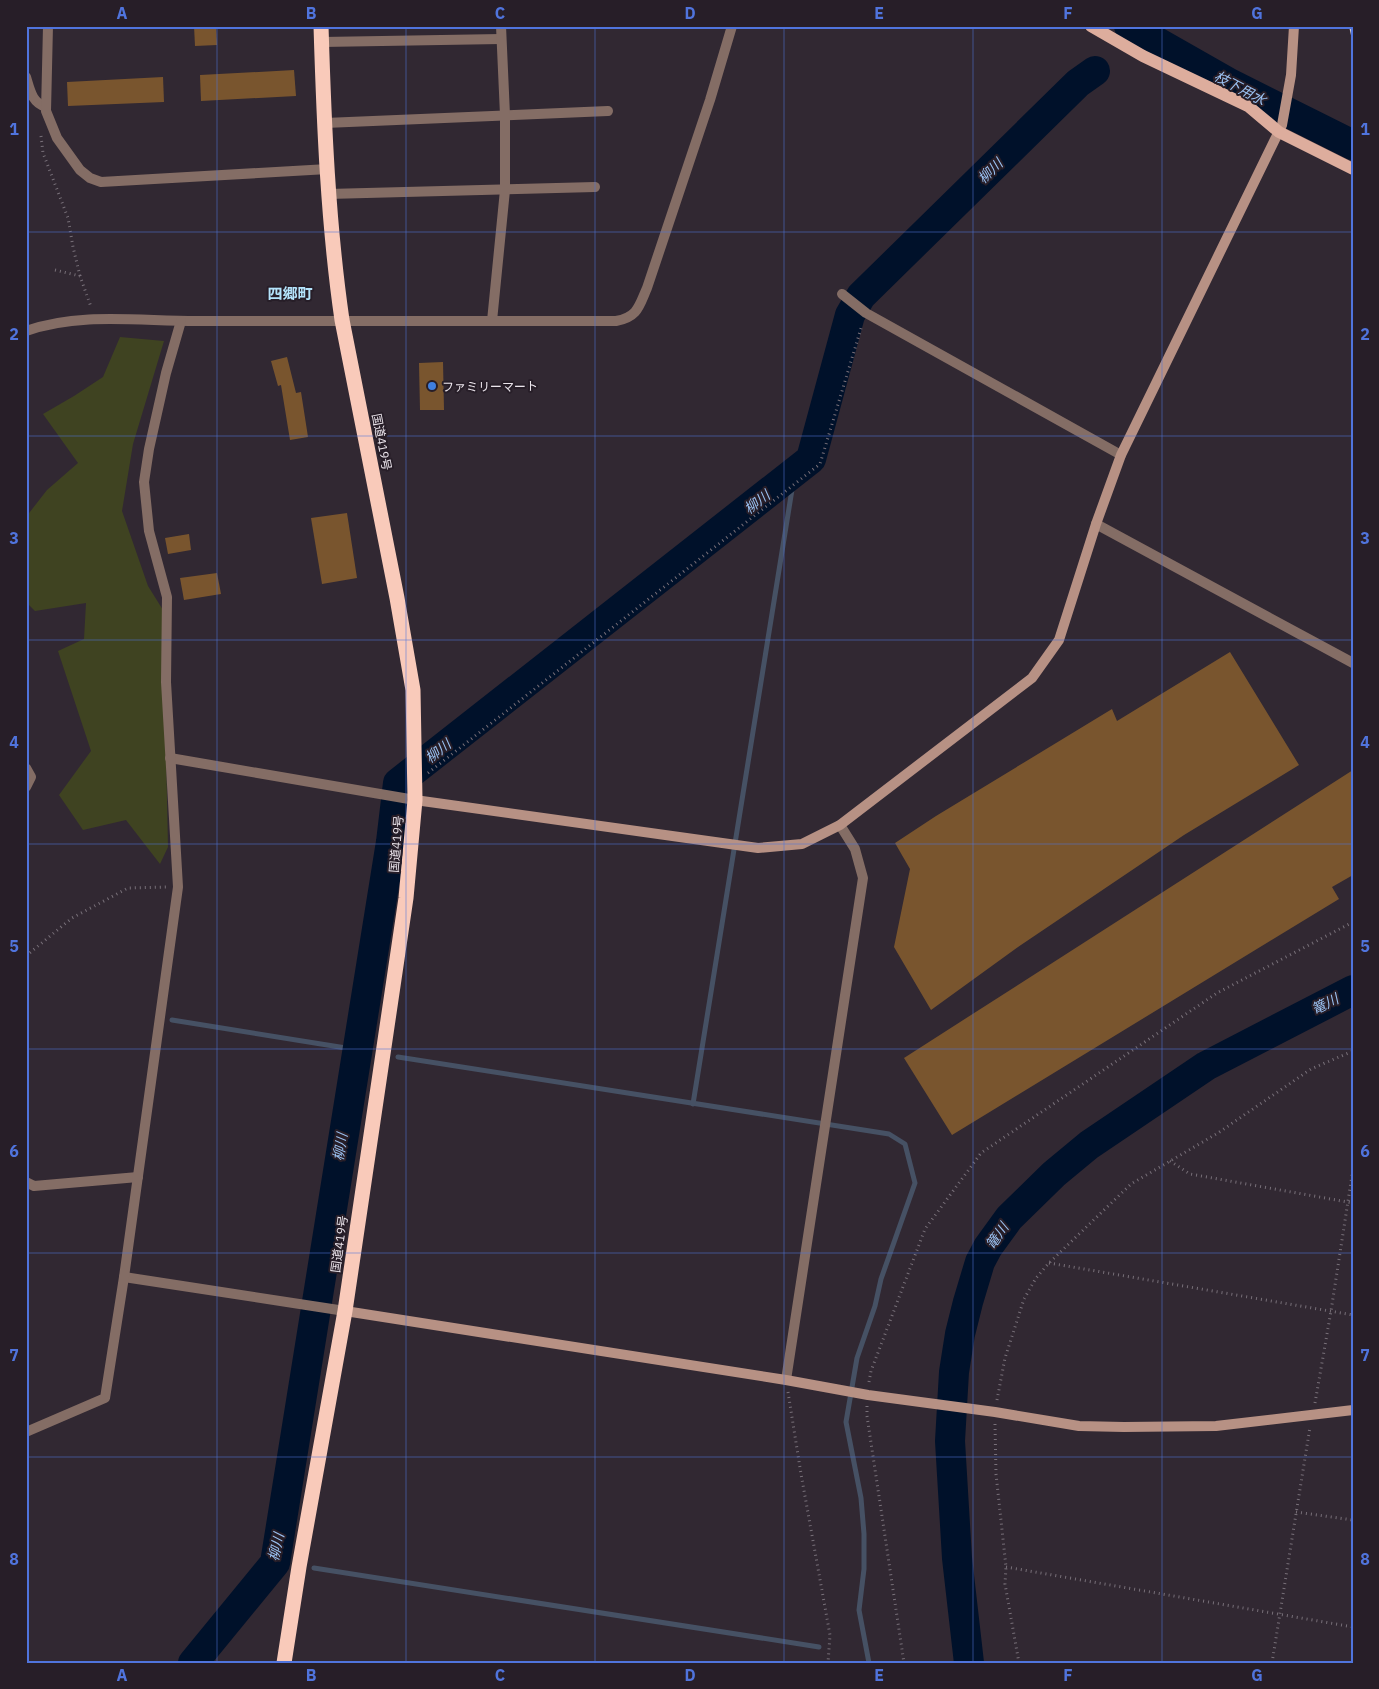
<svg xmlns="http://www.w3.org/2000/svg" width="1379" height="1689" viewBox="0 0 1379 1689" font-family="'IBM Plex Sans','Noto Sans JP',sans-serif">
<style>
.green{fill:#3f4321}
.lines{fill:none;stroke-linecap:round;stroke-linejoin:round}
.stream{stroke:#465164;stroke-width:5}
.river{stroke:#00112a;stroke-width:30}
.building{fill:#79552e}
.path{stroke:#787079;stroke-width:3;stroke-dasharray:1 4;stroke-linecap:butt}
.lane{stroke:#846d65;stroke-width:10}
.street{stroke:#846d65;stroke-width:10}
.secondary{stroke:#b79184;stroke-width:10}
.primary{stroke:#ddad9d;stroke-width:12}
.highway{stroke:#f9caba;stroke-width:15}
.rail{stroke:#cdc6ce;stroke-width:4}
.grid{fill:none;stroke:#5074dd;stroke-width:1;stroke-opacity:0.55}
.shop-dot{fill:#3f7fe0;stroke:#271e28;stroke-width:2}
.labels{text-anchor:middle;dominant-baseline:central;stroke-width:4;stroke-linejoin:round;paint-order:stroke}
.poi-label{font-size:12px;fill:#ebe5ec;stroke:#271e28;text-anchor:start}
.street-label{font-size:12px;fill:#ebe5ec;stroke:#271e28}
.water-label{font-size:14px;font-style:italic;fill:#9bc2f3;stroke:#271e28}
.quarter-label{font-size:15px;font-weight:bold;fill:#b4e4fc;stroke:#271e28}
.neatline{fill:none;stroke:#5074dd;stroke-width:2}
.grid-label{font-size:16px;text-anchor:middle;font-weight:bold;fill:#5074dd}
</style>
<rect width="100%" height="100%" fill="#312832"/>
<!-- green -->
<polygon class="green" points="120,337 164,341 133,444 122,511 148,586 163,610 168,847 160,864 126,820 83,830 59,795 91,751 58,651 84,639 86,603 35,611 26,602 26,517 47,490 78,463 43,414 74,396 103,377"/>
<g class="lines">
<!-- stream -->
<g class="stream">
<polyline points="172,1020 346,1048"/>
<polyline points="398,1057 889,1134 905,1144 915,1183 881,1279 875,1306 857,1358 846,1422 861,1498 864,1534 864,1569 859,1610 869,1663"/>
<polyline points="693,1104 795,471"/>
<polyline points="314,1568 819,1647"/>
</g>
<!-- river -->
<g class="river">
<polyline points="1129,26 1231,84 1353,145"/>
<polyline points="193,1663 275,1563 391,842 398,783 811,459 850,315 861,296 1078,83 1095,71"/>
<polyline points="969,1663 957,1558 950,1441 954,1372 960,1334 968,1302 980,1262 988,1247 1009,1218 1054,1174 1089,1145 1206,1066 1353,990"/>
</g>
</g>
<!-- building -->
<g class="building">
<polygon points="194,26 216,26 217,45 195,46"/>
<polygon points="294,70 296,96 201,101 200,75"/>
<polygon points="163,77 164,102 68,106 67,82"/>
<polygon points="287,357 296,393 301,392 308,437 290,440 281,385 278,386 271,361"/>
<polygon points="443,362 444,410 420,410 419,363"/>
<polygon points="347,513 357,578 322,584 311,518"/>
<polygon points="189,534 191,550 168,554 165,538"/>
<polygon points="217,573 221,594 184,600 180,578"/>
<polygon points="1230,652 1299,765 1184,835 1018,947 931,1010 894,947 910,869 895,843 936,816 1112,709 1117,721"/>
<polygon points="1353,770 1353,875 1332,887 1339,899 952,1135 904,1058"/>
</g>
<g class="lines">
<!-- path -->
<g class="path">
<polyline points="41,136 43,153 68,218 73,247 80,276"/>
<polyline points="55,270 80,276 91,307"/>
<polyline points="428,773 820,464 862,325"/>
<polyline points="26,956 72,918 128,888 167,887"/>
<polyline points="1170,1161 1190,1174 1353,1203"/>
<polyline points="1049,1263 1353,1315"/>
<polyline points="869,1382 871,1371 925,1229 981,1153 1217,993 1353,922"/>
<polyline points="788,1392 801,1474 830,1635 828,1663"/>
<polyline points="997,1400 1005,1358 1024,1299 1036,1278 1049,1263 1131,1184 1218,1133 1311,1069 1353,1051"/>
<polyline points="1315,1403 1331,1311 1353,1169"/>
<polyline points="867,1406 867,1416 904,1663"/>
<polyline points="995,1424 996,1474 1006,1567 1005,1584 1019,1663"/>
<polyline points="1296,1512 1353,1520"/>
<polyline points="1006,1567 1353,1627"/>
<polyline points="1272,1663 1310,1427"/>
</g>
<!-- lane -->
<path class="lane" d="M26 77C30 90 32 103 46 107"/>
<!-- street -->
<g class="street">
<polyline points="48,26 46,111 57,138 80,170 90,178 101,182 328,169"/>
<polyline points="322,42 501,39"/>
<polyline points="325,123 608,111"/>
<polyline points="328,194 595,187"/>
<polyline points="842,294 866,313 1121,455"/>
<polyline points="492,321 505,190 505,115 501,26"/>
<path d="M26 331C82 311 145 322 203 321 341 320 479 321 616 321 638 317 639 306 647 288L710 100 732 26"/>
<polyline points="1096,524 1353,663"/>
<polyline points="170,758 415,800"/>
<polyline points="26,768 31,777 26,787"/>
<polyline points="26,1182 34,1186 138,1177"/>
<polyline points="124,1277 345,1311"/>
<polyline points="786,1380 863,878 855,849 840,825"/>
<polyline points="26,1432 105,1398 124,1277 178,887 166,682 167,597 149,531 144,482 149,449 166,373 181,321"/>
</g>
<!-- secondary -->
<g class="secondary">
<polyline points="415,800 758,848 802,844 840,825 1032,678 1059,640 1096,524 1121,455 1282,125 1291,75 1294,26"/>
<polyline points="345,1311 786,1380 868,1395 995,1412 1079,1426 1124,1427 1216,1426 1353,1410"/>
</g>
<!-- primary -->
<polyline class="primary" points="1091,26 1143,56 1248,106 1279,132 1353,169"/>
<!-- highway -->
<path class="highway" d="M284 1663 299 1567 345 1311 406 898 415 800 413 690 397 598 342 320C328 223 324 124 321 26"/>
<!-- rail -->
<polyline class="rail" points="1351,26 1353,35"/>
</g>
<!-- grid -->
<path class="grid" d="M217 26V1663M406 26V1663M595 26V1663M784 26V1663M973 26V1663M1162 26V1663M26 232H1353M26 436H1353M26 640H1353M26 844H1353M26 1049H1353M26 1253H1353M26 1457H1353"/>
<!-- markers -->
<circle class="shop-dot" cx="432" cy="386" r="5"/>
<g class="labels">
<!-- poi labels -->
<g class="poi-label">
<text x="442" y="386">ファミリーマート</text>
</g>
<!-- street labels -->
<g class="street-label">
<text transform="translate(382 442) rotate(79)">国道419号</text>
<text transform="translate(396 844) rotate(-85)">国道419号</text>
<text transform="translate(339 1244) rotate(-82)">国道419号</text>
</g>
<!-- water labels -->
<g class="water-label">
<text transform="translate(1240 88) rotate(28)">枝下用水</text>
<text transform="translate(990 171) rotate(-44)">柳川</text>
<text transform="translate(757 502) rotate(-38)">柳川</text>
<text transform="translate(438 751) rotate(-38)">柳川</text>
<text transform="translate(1325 1004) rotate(-27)">篭川</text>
<text transform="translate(340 1147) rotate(-81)">柳川</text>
<text transform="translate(997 1236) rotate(-55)">篭川</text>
<text transform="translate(276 1547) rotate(-77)">柳川</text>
</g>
<!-- quarter labels -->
<g class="quarter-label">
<text x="290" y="293">四郷町</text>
</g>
</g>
<!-- border -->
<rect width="1379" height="1689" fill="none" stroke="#271e28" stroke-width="55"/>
<rect x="28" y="28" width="1324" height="1634" class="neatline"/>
<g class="grid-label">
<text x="122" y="19">A</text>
<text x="311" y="19">B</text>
<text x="500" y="19">C</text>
<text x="690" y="19">D</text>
<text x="879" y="19">E</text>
<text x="1068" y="19">F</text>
<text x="1257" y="19">G</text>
<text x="14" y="135">1</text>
<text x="1365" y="135">1</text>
<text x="14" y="340">2</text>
<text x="1365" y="340">2</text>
<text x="14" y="544">3</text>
<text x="1365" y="544">3</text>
<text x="14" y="748">4</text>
<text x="1365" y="748">4</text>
<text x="14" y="952">5</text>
<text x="1365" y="952">5</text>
<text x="14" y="1157">6</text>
<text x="1365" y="1157">6</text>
<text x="14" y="1361">7</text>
<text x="1365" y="1361">7</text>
<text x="14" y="1565">8</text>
<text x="1365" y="1565">8</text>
<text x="122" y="1681">A</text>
<text x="311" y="1681">B</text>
<text x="500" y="1681">C</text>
<text x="690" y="1681">D</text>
<text x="879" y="1681">E</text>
<text x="1068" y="1681">F</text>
<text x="1257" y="1681">G</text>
</g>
</svg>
